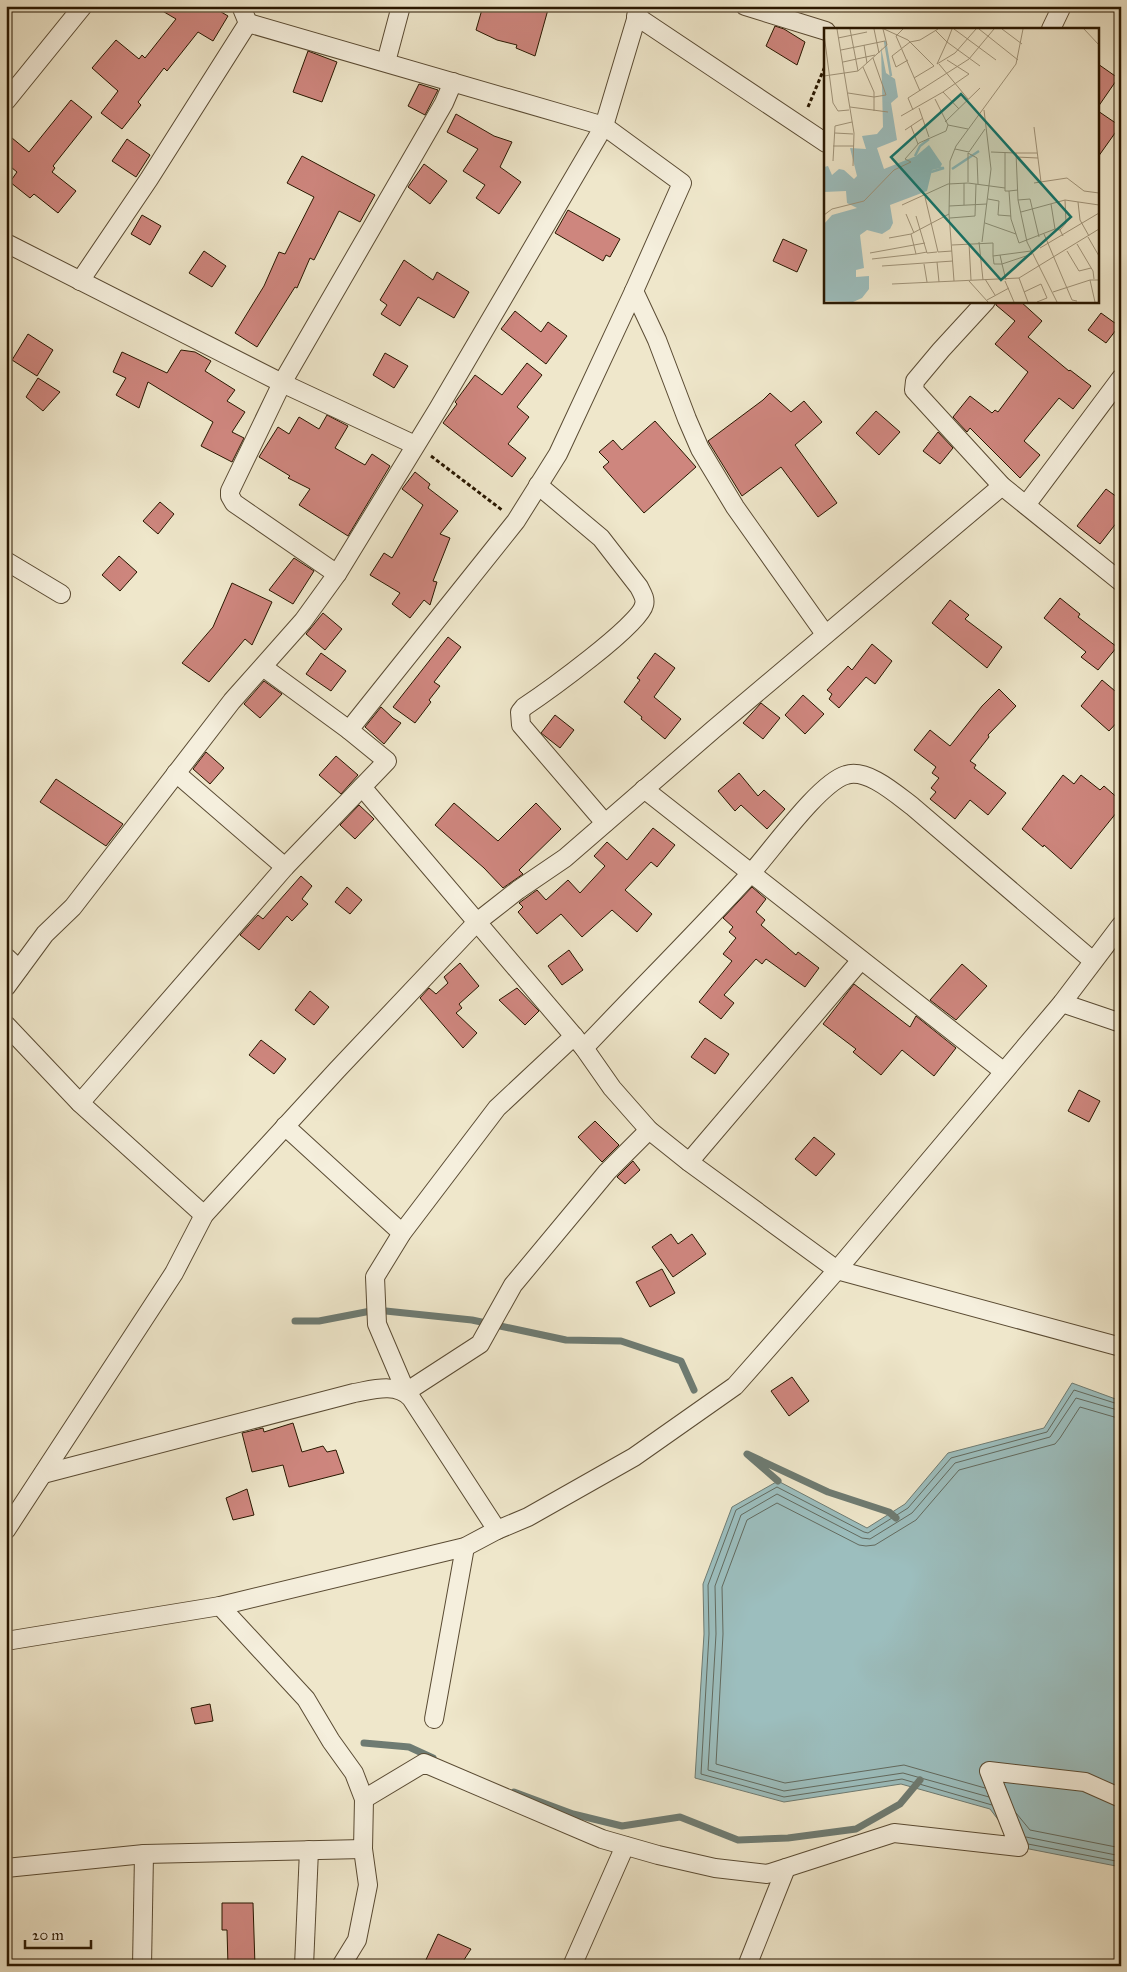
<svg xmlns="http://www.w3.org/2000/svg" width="1127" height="1972" viewBox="0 0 1127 1972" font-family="'IM FELL Great Primer',serif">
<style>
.water{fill:#9cbebe;stroke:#6e7b72}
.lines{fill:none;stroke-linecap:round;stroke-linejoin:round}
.shore{stroke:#626a5f;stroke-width:1}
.stream{stroke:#6e7b72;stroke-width:7}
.building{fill:#ce867e;stroke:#291700}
.minor-casing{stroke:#5a4b33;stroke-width:20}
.path{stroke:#291700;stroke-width:3;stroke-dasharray:4 2.5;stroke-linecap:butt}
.minor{stroke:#f5efdd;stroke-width:18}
.inset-river{fill:none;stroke:#9cbebe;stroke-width:2.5}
.inset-road{fill:none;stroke:#a0947a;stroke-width:1}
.view{fill:#0f766e;fill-opacity:0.15;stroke:#0f766e;stroke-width:2.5}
.inset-edge{fill:none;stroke:#291700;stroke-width:2.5}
</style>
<rect width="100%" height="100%" fill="#efe7cb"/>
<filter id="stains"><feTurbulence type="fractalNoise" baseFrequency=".004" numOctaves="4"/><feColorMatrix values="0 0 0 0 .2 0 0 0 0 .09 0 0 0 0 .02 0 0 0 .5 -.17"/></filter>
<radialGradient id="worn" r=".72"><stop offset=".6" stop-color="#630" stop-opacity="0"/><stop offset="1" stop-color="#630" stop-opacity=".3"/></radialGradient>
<!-- water -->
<polygon class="water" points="1072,1383 1121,1401 1121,1867 1019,1847 990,1809 901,1784 784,1802 695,1778 704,1634 703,1584 732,1507 778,1481 867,1528 905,1504 948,1453 1044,1428"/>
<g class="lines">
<!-- shore -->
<g class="shore">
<polyline points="985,1788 904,1765 785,1783 716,1764 723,1634 722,1587 747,1520 777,1503 859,1545 866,1546 875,1545 916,1520 959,1470 1055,1444 1060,1438 1080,1407 1121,1419"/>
<polyline points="989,1797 903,1773 784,1791 708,1770 716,1634 715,1586 741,1515 777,1494 862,1538 870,1539 912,1513 955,1463 1050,1437 1076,1398 1121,1411"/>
<polyline points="992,1805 902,1779 784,1797 701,1774 709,1634 708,1585 736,1510 777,1487 864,1532 868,1533 908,1508 951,1458 1047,1432 1074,1390 1121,1405"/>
<polyline points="1016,1813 1030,1830 1121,1848"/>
<polyline points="1026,1837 1121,1856"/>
<polyline points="1028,1844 1121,1862"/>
</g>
<!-- stream -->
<g class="stream">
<polyline points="295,1321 319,1321 376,1310 472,1320 566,1340 621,1341 681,1361 694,1390"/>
<polyline points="778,1481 747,1454 828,1492 889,1512 896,1518"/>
<polyline points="364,1743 409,1747 433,1758"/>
<polyline points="514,1792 573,1814 622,1826 680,1817 738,1840 788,1838 856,1829 900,1804 920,1780"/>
</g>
</g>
<!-- building -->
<g class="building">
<polygon points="154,6 211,6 228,16 213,41 198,32 167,71 164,68 138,102 141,105 122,129 101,113 118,91 92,68 116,40 139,59 142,55 145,58 176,19"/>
<polygon points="483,6 549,6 535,56 516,48 517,45 497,40 476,30"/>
<polygon points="775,26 784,29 805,42 797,65 766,46"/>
<polygon points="308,51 337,62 322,102 293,92"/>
<polygon points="1098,64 1118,78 1098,107"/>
<polygon points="419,84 438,90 425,115 408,106"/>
<polygon points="71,100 92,117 53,166 55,168 52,172 76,191 58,213 34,194 30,198 10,182 17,172 6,163 6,133 29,152"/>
<polygon points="1098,111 1120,126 1098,157"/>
<polygon points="456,114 494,136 512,142 500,167 521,182 499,214 476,198 485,185 463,171 478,149 447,132"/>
<polygon points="127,139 150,155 136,177 112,161"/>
<polygon points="302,156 375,195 360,222 339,211 314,260 310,258 297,288 295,287 257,347 235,333 264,286 279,252 285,254 314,197 287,183"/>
<polygon points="424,164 447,181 430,204 408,187"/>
<polygon points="568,210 620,239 610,257 606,255 603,261 555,233"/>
<polygon points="142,215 161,226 150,245 131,234"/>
<polygon points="783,239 807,250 797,272 773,261"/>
<polygon points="204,251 226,266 212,287 189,273"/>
<polygon points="404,260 433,280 437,272 469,292 454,318 418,297 400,326 381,314 387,305 380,300"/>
<polygon points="996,301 1020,301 1042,321 1028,337 1069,371 1070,370 1091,386 1073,409 1059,398 1024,441 1040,455 1020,478 970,428 967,432 953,417 970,396 992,413 995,410 998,412 1028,372 995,344 1015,321 996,305"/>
<polygon points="515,311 541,332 548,322 567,336 546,364 501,329"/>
<polygon points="1101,313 1119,326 1106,343 1088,330"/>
<polygon points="28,334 53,350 37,376 12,360"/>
<polygon points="181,350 195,352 211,361 205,371 235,390 227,401 245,412 232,432 244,438 232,462 201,446 213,422 148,382 139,408 116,395 126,378 113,372 122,352 167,373"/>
<polygon points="385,353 408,366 394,388 373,375"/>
<polygon points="527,363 542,375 517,407 529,417 508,444 526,458 512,477 443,423 457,404 455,402 475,375 502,395"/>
<polygon points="38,378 60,392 43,411 26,397"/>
<polygon points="770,393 791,412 804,401 822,422 795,445 837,503 818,517 781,467 742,496 708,441 763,400"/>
<polygon points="876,411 900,432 879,455 856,433"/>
<polygon points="327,415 348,426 335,448 365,465 372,454 390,466 348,536 299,505 310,489 288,478 290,476 259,457 278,427 289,434 299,417 319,429"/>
<polygon points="655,421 696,467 644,513 603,467 609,462 599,452 613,440 622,450"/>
<polygon points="938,432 953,448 940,464 923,451"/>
<polygon points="415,472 430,484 428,488 458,511 440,534 450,538 433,581 437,582 430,605 424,600 410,618 392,604 400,593 370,575 384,553 392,558 423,505 402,489"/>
<polygon points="1106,489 1121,500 1121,517 1100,544 1077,526"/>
<polygon points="160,502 174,514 158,534 143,521"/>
<polygon points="119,556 137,572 120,591 102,575"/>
<polygon points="294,558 314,571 293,604 269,590"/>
<polygon points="232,583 272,602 252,645 245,639 209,682 182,663 213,627"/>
<polygon points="1060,598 1080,614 1078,617 1117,647 1098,670 1081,657 1086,652 1044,618"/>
<polygon points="950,600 969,615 965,619 1002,647 987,668 932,623"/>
<polygon points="323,613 342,629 325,650 306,634"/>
<polygon points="448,637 461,647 434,682 440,686 429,700 431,702 415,723 393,707"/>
<polygon points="872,644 892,661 875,684 866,677 839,708 829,699 832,694 827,690 848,666 852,670"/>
<polygon points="321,653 346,671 331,691 306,674"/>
<polygon points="655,653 675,668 654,697 681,719 665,739 641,719 642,717 624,702 640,680 637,678"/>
<polygon points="1102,680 1121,696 1121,718 1109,731 1081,706"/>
<polygon points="264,681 282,694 260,718 244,704"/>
<polygon points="999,689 1016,706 988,735 989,737 970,761 976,765 974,768 1006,793 988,815 970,800 955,819 930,799 936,792 931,788 939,778 932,773 936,767 914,750 930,730 950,746 982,706"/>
<polygon points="803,695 824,714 805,734 785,715"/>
<polygon points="761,703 780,718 763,739 743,723"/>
<polygon points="381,707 393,718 401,723 384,744 365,727"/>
<polygon points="555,715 574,730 560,748 541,733"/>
<polygon points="206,752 224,768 210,784 193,769"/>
<polygon points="336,756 358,775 341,794 319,775"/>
<polygon points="739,773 758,796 764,790 785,809 767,829 741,805 735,811 718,791"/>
<polygon points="1063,775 1074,784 1081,775 1100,790 1104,786 1121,801 1121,807 1071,869 1044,845 1043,847 1022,829"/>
<polygon points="56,779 123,824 106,846 40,802"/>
<polygon points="454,803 498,841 536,803 561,829 519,870 523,874 503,888 484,868 435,825"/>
<polygon points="359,805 374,819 355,839 340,825"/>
<polygon points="653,828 675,845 657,867 651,862 625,890 652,914 637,932 612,910 582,937 561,914 537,934 518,912 523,907 519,903 537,890 546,900 568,880 580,893 605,866 594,856 607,842 627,860"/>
<polygon points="301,876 312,886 302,899 308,904 292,921 287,916 259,950 240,935 258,915 263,919"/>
<polygon points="347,887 362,900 350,914 335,902"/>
<polygon points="752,887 766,899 756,912 765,920 761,925 796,955 798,952 819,968 805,987 766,959 762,964 756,959 724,995 734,1003 721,1019 699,1002 732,961 723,954 736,938 729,932 733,927 723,918"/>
<polygon points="569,950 583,970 562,985 548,966"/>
<polygon points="460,963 479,986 459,1004 462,1008 456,1013 477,1033 463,1048 420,998 429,988 436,994 448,983 444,977"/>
<polygon points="962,964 987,986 956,1020 930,1000"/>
<polygon points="854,984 910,1027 916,1016 956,1048 934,1076 902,1050 881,1075 853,1052 856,1049 823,1024"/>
<polygon points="517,988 539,1011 525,1025 499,1000"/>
<polygon points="310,991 329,1007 314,1025 295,1010"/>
<polygon points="705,1038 729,1054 715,1074 691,1057"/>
<polygon points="261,1040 286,1059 274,1074 249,1055"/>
<polygon points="1079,1090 1100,1101 1089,1122 1068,1111"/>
<polygon points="595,1121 619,1145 602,1162 578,1137"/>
<polygon points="814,1137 835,1154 816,1176 795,1159"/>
<polygon points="633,1161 640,1170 625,1184 617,1177"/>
<polygon points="671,1234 678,1244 692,1234 706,1254 673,1277 652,1247"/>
<polygon points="662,1269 675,1293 650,1307 636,1282"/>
<polygon points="792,1377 809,1401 789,1416 771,1391"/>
<polygon points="293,1423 302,1452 323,1446 327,1452 336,1450 344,1473 289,1487 283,1465 252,1472 242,1433 263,1428 264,1432"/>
<polygon points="247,1489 254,1515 233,1520 226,1498"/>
<polygon points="210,1704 213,1721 195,1724 191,1708"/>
<polygon points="222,1903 253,1903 255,1966 228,1966 227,1930 222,1930"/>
<polygon points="438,1934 471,1949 460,1966 423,1966"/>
</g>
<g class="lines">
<defs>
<g id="minor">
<polyline points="241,6 248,23"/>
<polyline points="745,6 826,31"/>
<polyline points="636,16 826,143"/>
<polyline points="248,23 604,126 682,183 634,291 558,454 516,521 349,730 263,667"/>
<polyline points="1051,29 1062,6"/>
<polyline points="386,62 401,6"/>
<polyline points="6,101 83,6"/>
<polyline points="6,243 282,383 415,445"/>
<polyline points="80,281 149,179 248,23"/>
<polyline points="634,291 657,340 687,419 700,449 735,507 825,634"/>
<polyline points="986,301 941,350 915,381 914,390 1002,486 1121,582"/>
<path d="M538 485 601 538 639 587C642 593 646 599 644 605 640 625 545 693 524 707L520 712 521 725 605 823"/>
<polyline points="1026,505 1121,378"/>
<polyline points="6,561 61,594"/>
<polyline points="337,574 234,503 230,496 230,491 282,383 444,103 453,82"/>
<polyline points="176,773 285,867"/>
<polyline points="362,787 584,1048 612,1088 649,1130 689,1162 837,1270 1121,1347"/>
<polyline points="644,789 1003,1071"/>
<polyline points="6,957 19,969"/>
<polyline points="6,987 45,934 73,907 232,701 303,621 337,574 438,409 604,126 640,6"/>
<polyline points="1062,1003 1121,1023"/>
<polyline points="6,1025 80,1103 204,1215"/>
<polyline points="574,1036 497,1108 402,1233 375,1277 377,1324 406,1392 480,1344 513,1285 607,1172 649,1130"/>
<path d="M584 1048C640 989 697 932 752 872 772 850 819 783 846 775 867 768 896 794 912 806L1093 961"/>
<polyline points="80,1103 285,867 387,761 349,730"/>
<polyline points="285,1126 402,1233"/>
<polyline points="689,1162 861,960"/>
<path d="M43 1474 354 1393C372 1390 396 1382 411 1398L497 1530"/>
<polyline points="6,1530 174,1273 204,1215 337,1070 477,922 518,890 565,858 714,729 1002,486"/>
<polyline points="220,1606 306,1699 331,1741 354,1773 364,1799 363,1849 368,1885 357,1940 341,1966"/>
<polyline points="6,1641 220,1606 465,1547 497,1530 528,1517 634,1457 735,1386 837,1270 1062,1003 1121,925"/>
<polyline points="434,1719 465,1547"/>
<polyline points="364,1799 424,1763 602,1839 658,1855 715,1868 767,1874 894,1833 1019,1847 989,1771 1085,1782 1121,1798"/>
<polyline points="6,1868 144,1854 363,1849"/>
<polyline points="142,1966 144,1854"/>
<polyline points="304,1966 309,1850"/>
<polyline points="572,1966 625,1846"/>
<polyline points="747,1966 786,1868"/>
</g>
</defs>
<!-- minor casing -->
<use href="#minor" class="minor-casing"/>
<!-- path -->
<g class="path">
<polyline points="808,107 826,64"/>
<polyline points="431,456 502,510"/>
</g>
<!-- minor -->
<use href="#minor" class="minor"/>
</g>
<!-- overview -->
<g transform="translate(824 28)">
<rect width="275" height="275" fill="#efe7cb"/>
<path d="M57 19 62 45 71 51 74 69 67 75 73 112 53 120 60 141 92 128 105 117 118 136 116 140 108 142 103 163 66 177 69 195 66 201 58 206 43 202 36 207 40 240 32 242V249L45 248V261L38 270 29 274 0 273V196L8 187 33 180 23 175 22 163 0 164V139L4 138 8 147 15 141 20 142 30 151 33 148 26 120 42 121 38 108 53 106 59 99Z" fill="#9cbebe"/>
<path class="inset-river" d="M61 13 67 48M91 128 96 118 105 111M128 141 155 123M107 144 120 140H116"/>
<path class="inset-road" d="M13 1 30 105 29 138M26 1 34 43M50 1 55 25M60 1 84 12 110 38M79 1 72 8 96 63M128 1 123 14 156 38M130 1 172 32M155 1 194 32M178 1 198 16M260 1 275 17M111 2 123 14 113 36 131 25 152 1M0 6 9 75 14 83 25 82M14 10 43 4M40 17 43 35M17 22 61 13M84 32 72 39 68 28 86 14 96 12 114 1M123 32 145 46 119 64 135 81M19 34 51 27M115 36 144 71M39 39 50 64V83M0 48 34 43 63 17 59 1M90 50 110 38M24 65 50 69 62 67 49 30M111 71 124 97 144 101M26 79 64 84M95 80 105 109M89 82 84 70 145 31 170 1M77 88 119 64M121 94 156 60M87 98 94 116M210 99 217 154M81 102 99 90M11 105 29 106M9 118H30M131 121 145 124 161 101M167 124 192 125 194 172 203 214 233 274M181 124V163H185M192 125H213M192 129 214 130M9 133 11 98 28 94M144 154V125L153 130 154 156M140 155V177M210 155 243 150 260 163 275 165M194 162 185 163 187 191 195 215 231 201 236 202 239 208M101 169 114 224 128 223M164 171 175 173 174 187 187 188M194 172 206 171 215 209M254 174 256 192 265 208M227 176 231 201M78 177 124 156 144 155 181 160M125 178 163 176M197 184 241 172 275 177M82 186 90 205M0 187 8 181 40 173 70 142 87 134 81 131 95 115 122 103 124 97M92 188 103 225 113 224M126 190 151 188 152 156M161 195 192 206M236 202 242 195 241 172M220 206 248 272 253 273M264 209 275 228M65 210 87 206M155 214 159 252M158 214 167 141 160 82M145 215 147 252M253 216 269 243 270 251M128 217 169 215V228L207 223M216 220 275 185M243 223 255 243 267 240M103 224 92 226 87 206 125 186M46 225 101 215M176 227 178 236 208 226M169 228 170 236H178L182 252M48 231 92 226M113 234 115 254M100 236 103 254M58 238 129 233M195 250 204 274M161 251 171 267M266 252 271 274M130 253 125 186 126 133 132 118 192 36 199 1M145 253 164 274M181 253 190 274M68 256 195 250 275 201M200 264 217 256 223 270 213 274M229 264 266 252H275M163 272 185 260"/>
<path class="view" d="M137 66 247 189 177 252 67 129Z"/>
<rect width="275" height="275" class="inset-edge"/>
</g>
<!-- margin -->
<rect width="1127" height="1972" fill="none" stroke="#efe7cb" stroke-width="25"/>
<rect x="8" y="8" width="1112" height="1957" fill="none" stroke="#291700" stroke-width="2.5"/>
<rect x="12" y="12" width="1102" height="1947" fill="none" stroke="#291700"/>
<!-- scale -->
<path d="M25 1940v8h66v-8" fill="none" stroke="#291700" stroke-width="2.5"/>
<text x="32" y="1940" font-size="15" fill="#291700" stroke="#f5efdd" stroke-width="4" paint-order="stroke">20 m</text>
<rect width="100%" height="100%" filter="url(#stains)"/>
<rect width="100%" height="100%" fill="url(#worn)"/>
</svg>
